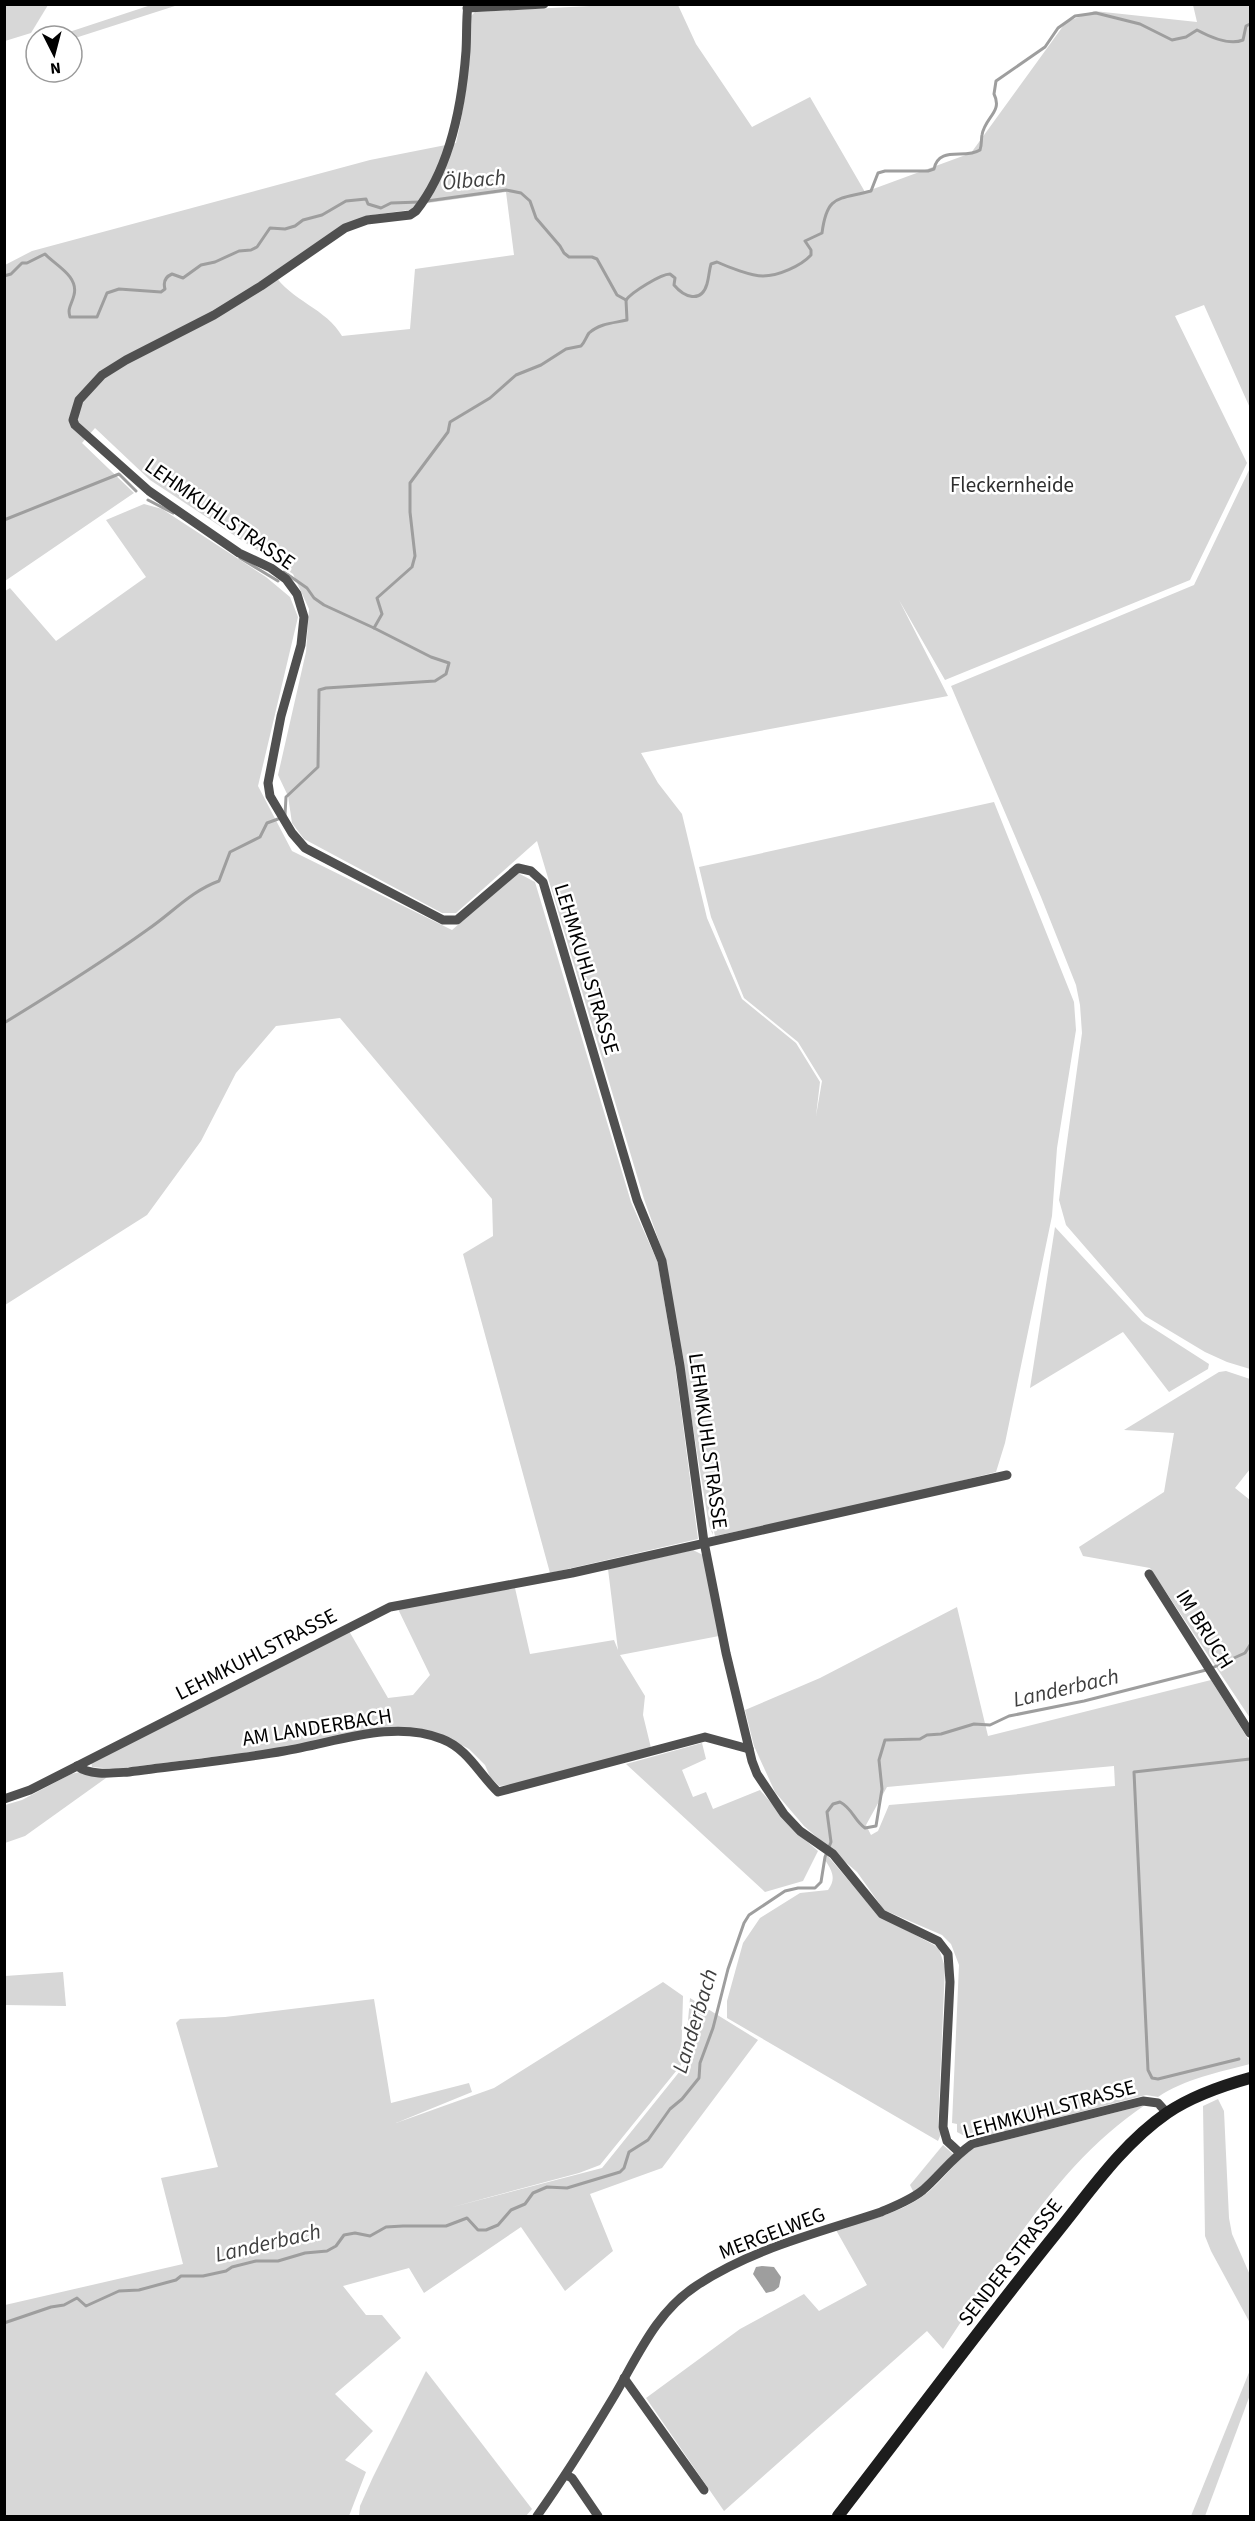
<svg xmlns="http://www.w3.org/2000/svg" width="1255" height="2521" viewBox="0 0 1255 2521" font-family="'Source Sans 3',sans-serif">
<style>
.green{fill:#d7d7d7;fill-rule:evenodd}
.water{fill:#9e9e9e}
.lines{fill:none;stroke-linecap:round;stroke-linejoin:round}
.stream{stroke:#9e9e9e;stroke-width:3}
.minor{stroke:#505050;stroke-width:9}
.secondary{stroke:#1d1d1d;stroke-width:12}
.labels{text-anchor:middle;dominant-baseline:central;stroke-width:5;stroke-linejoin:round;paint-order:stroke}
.park-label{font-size:21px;fill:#2e2e2e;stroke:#fff}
.street-label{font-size:21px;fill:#000;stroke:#fff}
.water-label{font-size:22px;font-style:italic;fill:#3f3f3f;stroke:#fff}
</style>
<rect width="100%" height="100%" fill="#fff"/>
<!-- green -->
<g class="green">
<polygon points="4,5 5,4 48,5 31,33 5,41"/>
<polygon points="151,5 178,5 72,39 72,36 57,36"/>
<path d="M609 5H678L696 44 752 127 810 97 865 192 971 153 1066 22 1094 11 1197 22 1193 5H1250V408L1204 305 1175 316 1247 463 1190 580 945 680 899 600 948 696 641 753 658 783 682 814 707 918 742 999 796 1043 820 1082 816 1116 822 1081 798 1042 744 998 711 917 699 867 994 802 1074 1002 1076 1030 1057 1148 1052 1216 1005 1443 996 1472 889 1499 715 1536 712 1523 713 1535 709 1526 666 1261 644 1199 537 841 456 913H442L304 839 292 823 288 796 278 775 306 652 309 609 293 574 150 480 95 428 82 443 134 493 5 581V265L32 251 370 160 456 143C466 101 470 59 471 16L475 12ZM506 192 514 255 415 269 410 329 342 336C327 309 290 300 274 274L365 216 409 210 428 203Z"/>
<polygon points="1250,468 1250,1369 1227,1362 1205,1352 1145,1316 1066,1225 1059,1200 1082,1033 1080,1005 1076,985 1041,897 951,686 1194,585"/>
<polygon points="144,504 162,509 266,577 290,597 298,617 258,786 292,851 452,930 518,873 535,882 631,1202 658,1263 675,1365 698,1539 550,1573 463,1254 493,1236 492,1199 340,1018 276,1026 236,1073 201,1141 147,1215 5,1305 5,591 10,588 56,641 146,577 106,520"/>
<polygon points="1055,1227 1142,1321 1209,1364 1208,1369 1169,1392 1123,1332 1030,1388"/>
<polygon points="1226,1371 1250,1379 1250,1469 1235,1488 1250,1500 1250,1718 1150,1568 1083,1556 1079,1547 1164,1492 1174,1433 1124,1430 1219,1372"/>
<polygon points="693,1550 703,1555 719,1636 620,1655 645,1696 643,1715 651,1748 520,1784 499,1786 490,1777 485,1765 469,1749 452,1740 410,1728 284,1748 115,1769 92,1767 91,1762 349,1631 388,1698 413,1695 430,1675 398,1609 515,1588 530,1654 614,1640 618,1650 608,1569"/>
<path d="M957 1607 988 1736 1211 1680 1250 1742V2064C1220 2072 1184 2079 1158 2097L1146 2095 972 2140 957 2132V2124L952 2123 959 1965 951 1944 942 1935 884 1910 857 1872 804 1826 775 1792 754 1746 745 1710 820 1678ZM1114 1766 1115 1786 889 1805 878 1831 871 1835 866 1825 887 1787Z"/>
<polygon points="702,1743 706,1759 682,1770 693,1797 706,1792 713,1809 760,1790 797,1833 818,1851 803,1881 765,1892 626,1764"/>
<polygon points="80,1772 106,1778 25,1836 5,1843 5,1805 22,1800 71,1774"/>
<path d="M827 1855 878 1915 934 1945 939 1949 945 1967 938 2127 941 2134 938 2141 727 2018V2001L743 1943 760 1918 800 1893 828 1890C836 1879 833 1872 825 1860Z"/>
<polygon points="63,1972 66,2006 5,2005 5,1976"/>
<polygon points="663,1982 683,1996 681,2065 600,2165 579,2173 449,2208 602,2168 684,2066 690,1998 758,2040 662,2168 590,2194 613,2251 565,2291 521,2227 424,2293 409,2268 343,2286 366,2315 382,2315 401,2338 335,2394 373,2431 345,2460 366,2472 349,2516 5,2516 5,2305 183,2264 161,2178 218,2167 176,2023 180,2019 225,2017 374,1999 391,2103 469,2083 472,2092 396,2123 494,2088"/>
<polygon points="1218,2099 1224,2111 1229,2218 1232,2234 1250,2275 1250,2323 1211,2251 1205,2236 1203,2106"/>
<path d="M1145 2105C1057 2164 1001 2263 943 2349L927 2331 724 2511 646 2398 740 2329 804 2294 819 2311 867 2285 836 2230C865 2221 898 2214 923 2196 942 2183 954 2161 974 2148Z"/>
<polygon points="943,2145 953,2154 914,2193 910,2185"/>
<polygon points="1250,2370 1250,2395 1205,2516 1191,2516"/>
<polygon points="426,2371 532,2509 526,2516 359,2516 360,2506 373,2477"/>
</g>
<!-- water -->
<polygon class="water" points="762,2266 774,2267 781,2277 779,2287 774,2291 766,2293 753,2274 756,2267"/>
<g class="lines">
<!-- stream -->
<g class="stream">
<path d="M427 201 506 190 521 193 530 201 536 218 560 246 564 253 569 257H592L597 259 617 295 626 300C632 292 661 274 670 274L675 278 674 285C684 297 701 304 707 284 709 277 709 271 711 264L717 262C728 267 751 276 763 276 778 276 801 266 811 255V250L805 241 822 233C827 194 838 200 871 191L878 173 885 171H928L934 169C939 145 965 160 980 150 982 144 981 140 982 135 985 117 1003 112 994 94L996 81 1045 47 1058 28 1075 16 1096 13 1140 24 1172 40 1186 37 1197 30C1210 37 1229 46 1243 40L1246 26 1250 24"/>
<path d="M4 276 11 274 22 263H27L45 254C55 265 79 276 74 295 72 304 67 308 70 317H97L107 293 119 289 161 292 165 289C163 282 165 277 172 274L183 278 201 265 215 262 239 251 251 250 257 247 270 228 285 229 295 226 303 220 322 215 346 201 366 199 368 204 381 208 391 203 420 202"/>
<polyline points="148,500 173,513"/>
<polyline points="4,520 119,474 136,491"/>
<polyline points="240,558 278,581"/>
<path d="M284 572 307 588 314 598 324 605 374 628 382 614 377 598 412 567 415 556 410 512V483L448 432 450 422 490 398 516 375 541 365 566 349 581 346C585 342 586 337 589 333 600 323 615 323 627 320L626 300"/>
<polyline points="285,815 286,797 318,767 319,690 326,688 435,681 446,674 449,663 431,657 374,628"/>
<path d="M4 1023C53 993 101 963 147 930 171 914 191 891 219 881L230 852 260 837 267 823 278 819"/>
<polyline points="1212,1668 1245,1653 1250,1645"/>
<polyline points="1239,2059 1158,2079 1152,2078 1148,2070 1134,1772 1250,1759"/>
<path d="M4 2323 51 2307 64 2305 77 2298 86 2306 119 2291 139 2290 176 2280 181 2276H203L226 2271 232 2267 256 2261H278L305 2253 327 2251 336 2246 344 2235 355 2233 370 2236 386 2227 403 2226H446L467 2218 478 2230H486L498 2225 511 2210 525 2204 533 2193 547 2187 567 2188 620 2172 624 2168 629 2152 648 2140 670 2109 682 2099 699 2078 700 2063 713 2028 728 1969 744 1923 749 1915 785 1891 798 1888H815L821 1882 825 1857 831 1842 827 1812 833 1804 840 1802C852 1808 854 1820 865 1828L876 1826 882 1789 879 1760 885 1740 920 1739 927 1735 941 1734 974 1724 990 1725 1009 1716 1084 1701 1206 1670"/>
</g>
<!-- minor -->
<g class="minor">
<path d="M468 4C466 20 467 35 466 51 462 105 451 167 416 211L410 215 367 220 345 228 261 286 214 315 126 360 102 375 79 400 73 420 75 425 149 491 239 553 271 568 286 579 297 594 304 617 301 645 281 716 268 783 270 796 292 833 305 848 443 920H457L518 868 531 871 543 882 637 1200 662 1261 680 1366 704 1542 726 1653 752 1761 757 1774 784 1814 800 1831 833 1854 882 1914 938 1941 948 1954 950 1982 943 2127 947 2141 960 2153"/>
<polyline points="467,8 544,4"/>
<polyline points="1149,1574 1250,1733"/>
<path d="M77 1766C90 1776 113 1773 129 1772 181 1765 233 1760 284 1751 335 1743 392 1719 442 1739 468 1749 479 1774 498 1792L705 1737 749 1749"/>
<polyline points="4,1799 30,1790 390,1607 572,1573 1007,1475"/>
<polyline points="624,2378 704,2490"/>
<polyline points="566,2475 572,2478 598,2516"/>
<path d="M537 2516C564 2478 589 2438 613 2398 637 2358 655 2313 696 2286 751 2249 818 2233 881 2212 895 2206 911 2200 923 2190 940 2175 953 2157 972 2144L1143 2101 1158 2103 1167 2113"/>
</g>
<!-- secondary -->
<path class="secondary" d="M838 2516C910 2423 980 2328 1054 2236 1089 2193 1121 2145 1167 2113 1192 2096 1221 2086 1250 2078"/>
</g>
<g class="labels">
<!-- park labels -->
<g class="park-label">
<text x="1012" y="485">Fleckernheide</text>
</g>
<!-- street labels -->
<g class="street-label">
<text transform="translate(220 514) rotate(35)">LEHMKUHLSTRASSE</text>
<text transform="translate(587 969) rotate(73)">LEHMKUHLSTRASSE</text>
<text transform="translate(708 1441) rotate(82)">LEHMKUHLSTRASSE</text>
<text transform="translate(1205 1629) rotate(58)">IM BRUCH</text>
<text transform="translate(256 1654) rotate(-27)">LEHMKUHLSTRASSE</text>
<text transform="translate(317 1727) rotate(-9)">AM LANDERBACH</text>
<text transform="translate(1049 2109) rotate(-15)">LEHMKUHLSTRASSE</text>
<text transform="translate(772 2233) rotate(-21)">MERGELWEG</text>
<text transform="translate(1010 2262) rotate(-52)">SENDER STRASSE</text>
</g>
<!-- water labels -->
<g class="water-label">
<text transform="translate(474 180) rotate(-5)">Ölbach</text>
<text transform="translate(1066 1688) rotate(-13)">Landerbach</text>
<text transform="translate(695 2021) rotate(-73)">Landerbach</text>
<text transform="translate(268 2243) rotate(-13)">Landerbach</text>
</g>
</g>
<!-- border -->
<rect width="1255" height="2521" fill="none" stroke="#000000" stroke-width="12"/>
<!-- north arrow -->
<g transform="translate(54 54) rotate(174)"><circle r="28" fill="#ffffff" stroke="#999999" stroke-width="1.5"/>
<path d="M0-4.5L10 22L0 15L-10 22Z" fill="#000000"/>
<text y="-9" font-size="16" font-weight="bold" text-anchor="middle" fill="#000000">N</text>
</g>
</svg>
